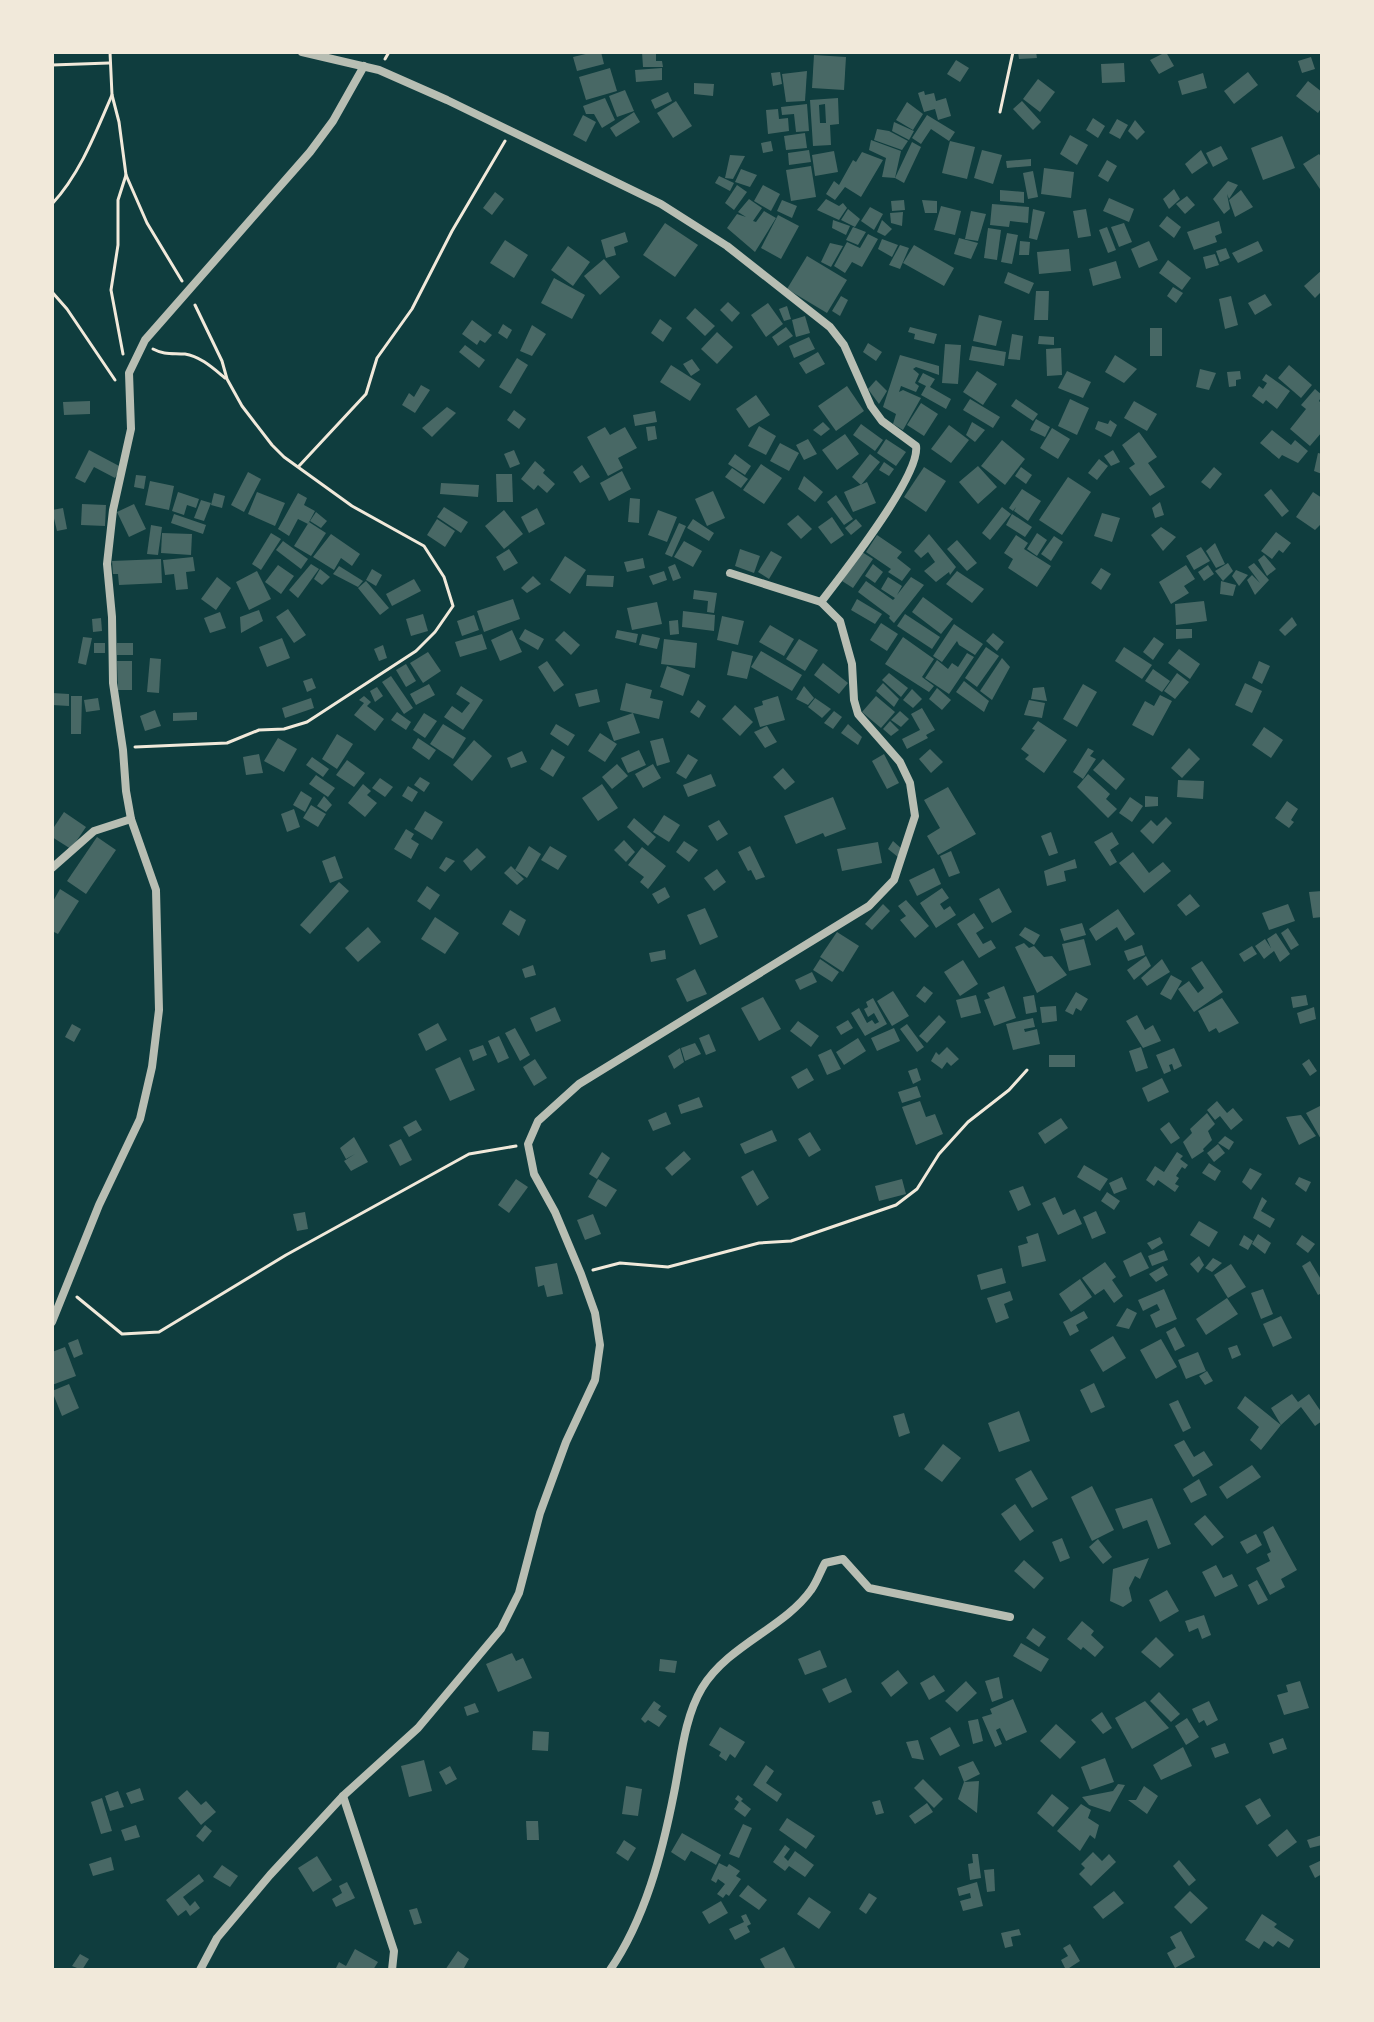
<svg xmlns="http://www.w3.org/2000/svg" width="1374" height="2022" viewBox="0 0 1374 2022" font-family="Ubuntu,sans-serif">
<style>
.building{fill:#486865;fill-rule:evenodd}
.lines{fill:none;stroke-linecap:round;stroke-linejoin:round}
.path{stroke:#f1e9da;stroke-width:3}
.minor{stroke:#b8beb3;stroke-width:8}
</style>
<rect width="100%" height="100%" fill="#0f3d3e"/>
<!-- building -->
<g class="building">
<polygon points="594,52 601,52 604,64 577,71 573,57"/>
<polygon points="642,52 656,52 656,61 662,61 663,67 643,67"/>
<polygon points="1018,52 1036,52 1037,58 1019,59"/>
<polygon points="1166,52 1174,66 1159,74 1150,60"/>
<polygon points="814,55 846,57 844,90 812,88"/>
<polygon points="1311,57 1315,69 1302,73 1298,61"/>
<polygon points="956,60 969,68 960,82 947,74"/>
<polygon points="1124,63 1125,82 1102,83 1101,64"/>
<polygon points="610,68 617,91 586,100 579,77"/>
<polygon points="662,68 662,80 636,82 635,70"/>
<polygon points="807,71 805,101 786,102 782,74"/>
<polygon points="780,72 782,84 773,86 771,73"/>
<polygon points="1248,72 1258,85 1234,104 1224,91"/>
<polygon points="1203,73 1207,88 1182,95 1178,81"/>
<polygon points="1038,79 1055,92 1040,112 1023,99"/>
<polygon points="1308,81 1322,92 1322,107 1318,113 1296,96"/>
<polygon points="694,83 714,84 713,96 694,94"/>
<polygon points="625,90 634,111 617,117 609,96"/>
<polygon points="924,91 925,95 934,93 936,101 946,98 951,116 938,120 935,109 924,112 918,93"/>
<polygon points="668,92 672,101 655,109 651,100"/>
<polygon points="605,98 615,120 602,128 594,114 586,114 583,106"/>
<path d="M838 98 839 124 830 125 831 145 813 146 810 100ZM825 104 826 123H820L819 105Z"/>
<polygon points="676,101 692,126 673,138 657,113"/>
<polygon points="1022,101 1041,122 1033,130 1013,109"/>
<polygon points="907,102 923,114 913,130 896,120"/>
<polygon points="807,104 809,131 796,132 794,114 782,115 781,107"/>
<polygon points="778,109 779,119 788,118 789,131 768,134 766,110"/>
<polygon points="634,112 640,122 616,137 610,128"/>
<polygon points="583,115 596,122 586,142 573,135"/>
<polygon points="927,115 955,132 949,141 931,129 921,144 912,138"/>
<polygon points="1093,118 1105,126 1098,138 1086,130"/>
<polygon points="1117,119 1128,125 1120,139 1109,133"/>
<polygon points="1135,120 1145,132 1137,140 1128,131"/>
<polygon points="894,122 914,131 909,140 892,131"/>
<polygon points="877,129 889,131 908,141 902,150 874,140"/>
<polygon points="805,133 807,148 786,150 784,136"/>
<polygon points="1070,135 1088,145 1077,165 1060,154"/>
<polygon points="1282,136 1295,168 1263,180 1251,148"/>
<polygon points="871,140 901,151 895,178 882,177 886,158 869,150"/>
<polygon points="771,141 773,151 763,153 761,143"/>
<polygon points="950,141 975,147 967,179 942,173"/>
<polygon points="912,142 921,147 904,183 895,178"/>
<polygon points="1221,146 1228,159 1213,167 1206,153"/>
<polygon points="809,150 811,162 789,165 788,153"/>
<polygon points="982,150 1002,155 993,184 974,178"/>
<polygon points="1201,150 1208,163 1192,174 1185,164"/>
<polygon points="834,151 838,172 815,176 812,155"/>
<polygon points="862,152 883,160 861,197 845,187 835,200 826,194 834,181 839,185 853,160 856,162"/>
<polygon points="1319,154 1322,158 1322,188 1320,189 1303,164"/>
<polygon points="730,155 745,156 733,179 725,178"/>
<polygon points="1031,159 1031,166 1007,168 1006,161"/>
<polygon points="1107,160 1117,166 1108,182 1098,176"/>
<polygon points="811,166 816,197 791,201 786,170"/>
<polygon points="1044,168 1074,172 1071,198 1041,194"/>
<polygon points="741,169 757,175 750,187 735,182"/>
<polygon points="1033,171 1038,197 1028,199 1023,173"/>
<polygon points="719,176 734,183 730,191 715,183"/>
<polygon points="1228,181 1238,185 1229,199 1227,194 1230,209 1224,214 1213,199"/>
<polygon points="737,185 747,192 734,210 725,203"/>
<polygon points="763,185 780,194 771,211 754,201"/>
<polygon points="1174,189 1180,199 1169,209 1163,199"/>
<polygon points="1000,190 1024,192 1024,203 1000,201"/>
<polygon points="1241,190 1253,207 1235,217 1229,200"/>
<polygon points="495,192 504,199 492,215 483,208"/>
<polygon points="1187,196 1195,205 1185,214 1176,204"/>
<polygon points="1109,198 1134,209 1129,222 1103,211"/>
<polygon points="749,199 762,208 753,221 756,222 764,211 776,218 755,252 727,228 737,214 746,217 738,212"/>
<polygon points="826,199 839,206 843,203 847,208 839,220 817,210"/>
<polygon points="782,200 797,206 792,218 777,211"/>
<polygon points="904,200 905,210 892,211 891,201"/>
<polygon points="922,200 937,201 937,213 925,213"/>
<polygon points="992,204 1029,207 1028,223 1010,221 1009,227 990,225"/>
<polygon points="941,206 961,211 955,235 934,230"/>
<polygon points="870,207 883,214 874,230 861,221"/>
<polygon points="848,209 860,219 855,227 841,220"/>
<polygon points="1033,209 1045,212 1037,240 1029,238"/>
<polygon points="1086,209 1091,236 1078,238 1073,211"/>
<polygon points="971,211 986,214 978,241 965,239"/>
<polygon points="903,212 902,226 891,223 890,213"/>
<polygon points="778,215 799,226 781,259 761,248"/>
<polygon points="1167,216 1181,227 1174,238 1159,226"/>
<polygon points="833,220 850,226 846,235 832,228"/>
<polygon points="882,220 892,229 885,236 877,232"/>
<polygon points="1219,221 1222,233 1215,236 1217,242 1194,250 1187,232"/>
<polygon points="665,223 698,245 675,277 643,255"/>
<polygon points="1124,223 1132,242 1119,247 1111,227"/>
<polygon points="853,227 866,232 858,245 846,240"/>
<polygon points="1107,227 1116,250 1108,253 1099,230"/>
<polygon points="988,228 1001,230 997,260 984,258"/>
<polygon points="625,232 628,242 614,247 616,255 606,258 601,240"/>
<polygon points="1007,233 1018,235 1012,264 1001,262"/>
<polygon points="868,234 878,239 862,267 852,262 845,273 834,266 847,242 860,248"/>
<polygon points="959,238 978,243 971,259 954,254"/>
<polygon points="882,239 898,245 892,257 878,249"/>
<polygon points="505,240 528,255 514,278 490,263"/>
<polygon points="1020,241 1030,242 1029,255 1019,255"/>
<polygon points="1149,241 1158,260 1139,268 1131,249"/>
<polygon points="1258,241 1263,251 1238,263 1232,253"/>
<polygon points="830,243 843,246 831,267 821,262"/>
<polygon points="900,245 909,248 900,269 889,265"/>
<polygon points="914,245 954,268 944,286 903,263"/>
<polygon points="568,246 590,262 573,286 551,270"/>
<polygon points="1226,248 1230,258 1220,262 1216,251"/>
<polygon points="1069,249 1071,271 1039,274 1037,252"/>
<polygon points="1215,254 1219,265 1206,269 1203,257"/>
<polygon points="807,256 847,280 827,313 787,289"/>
<polygon points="604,259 620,277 600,295 584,276"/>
<polygon points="1168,260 1191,278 1182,290 1159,273"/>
<polygon points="1116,261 1121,278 1093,286 1089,269"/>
<polygon points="1322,270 1322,291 1315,298 1304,286"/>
<polygon points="1008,272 1034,283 1029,294 1004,283"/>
<polygon points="554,278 585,295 572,319 541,303"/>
<polygon points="1173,287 1183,293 1176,303 1167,296"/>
<polygon points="1036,291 1049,291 1048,320 1034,320"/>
<polygon points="1265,294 1272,305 1255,315 1248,303"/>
<polygon points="841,296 848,300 840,316 832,311"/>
<polygon points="1231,296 1238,325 1225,329 1219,299"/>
<polygon points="728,302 740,313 732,322 720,310"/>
<polygon points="768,303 783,324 766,337 751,315"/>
<polygon points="787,306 791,319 784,321 779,309"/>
<polygon points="695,308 715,326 705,336 686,318"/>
<polygon points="979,315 1002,321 996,346 973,341"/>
<polygon points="805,316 810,333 796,337 792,320"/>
<polygon points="660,319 672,328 663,342 651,333"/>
<polygon points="472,320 492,335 485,343 480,340 477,345 462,334"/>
<polygon points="503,324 512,330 507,339 498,333"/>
<polygon points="532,325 546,334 532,356 520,351"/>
<polygon points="786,327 793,336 778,346 772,337"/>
<polygon points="910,327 937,334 934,344 914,339 915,334 908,332"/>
<rect x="1150" y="328" width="12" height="28"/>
<polygon points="717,332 733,347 717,364 701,349"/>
<polygon points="1012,334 1023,336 1020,360 1008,359"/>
<polygon points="1039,336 1054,337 1054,345 1038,344"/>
<polygon points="809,337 815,349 794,358 789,346"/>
<polygon points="868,343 882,352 876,361 863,352"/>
<polygon points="945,344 961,345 958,384 942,383"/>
<polygon points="465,345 485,360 479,368 459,352"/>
<polygon points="972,346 1006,352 1004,366 969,360"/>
<polygon points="1061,348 1062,375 1047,376 1046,349"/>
<polygon points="818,352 825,364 806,374 799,363"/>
<polygon points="900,355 939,366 939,375 916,367 913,369 919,374 915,383 919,386 916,392 901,386 899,392 903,390 921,398 903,430 893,424 896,414 883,407"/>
<polygon points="1115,355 1137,369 1124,383 1105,372"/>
<polygon points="517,358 528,365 511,394 499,387"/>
<polygon points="692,359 700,370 691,376 683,364"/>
<polygon points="671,365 701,384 690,401 660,382"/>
<polygon points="1289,365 1312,385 1301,398 1278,378"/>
<polygon points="1200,369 1216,373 1209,390 1196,387"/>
<polygon points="977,371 997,384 983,405 963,392"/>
<polygon points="1067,371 1091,382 1083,398 1058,388"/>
<polygon points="1240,371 1241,379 1236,380 1236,386 1229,387 1227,372"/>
<polygon points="923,373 935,379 930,387 951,399 946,409 921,395 926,386 918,382"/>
<polygon points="1266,374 1290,391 1277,409 1266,400 1263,404 1252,396 1259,386 1263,389 1267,383 1262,380"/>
<polygon points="876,380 887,391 879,404 868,389"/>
<polygon points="421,385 430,390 415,413 402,405 409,393 414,397"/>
<polygon points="847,386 864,411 836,431 818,406"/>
<polygon points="1315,389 1322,395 1319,401 1322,404 1322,432 1310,446 1290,429 1306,409 1301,405"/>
<polygon points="756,395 770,415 749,428 736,409"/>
<polygon points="970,399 1000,417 993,428 963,410"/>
<polygon points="1016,399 1038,414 1033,421 1011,406"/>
<polygon points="1070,399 1089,408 1077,435 1058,426"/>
<polygon points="90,401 90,414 64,415 63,402"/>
<polygon points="1134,401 1157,414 1147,431 1124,418"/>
<polygon points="921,403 938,414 924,436 907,425"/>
<polygon points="447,407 456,413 432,437 422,428"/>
<polygon points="514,410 526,419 519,429 507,420"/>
<polygon points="655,411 657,422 635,426 633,415"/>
<polygon points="1036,419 1050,427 1045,437 1030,430"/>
<polygon points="1110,420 1117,425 1111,437 1095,429 1098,421 1108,424"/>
<polygon points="823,422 830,429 821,436 813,430"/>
<polygon points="972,422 985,430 975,442 966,435"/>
<polygon points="861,424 883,440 875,451 853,435"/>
<polygon points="949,425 969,440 951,463 931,449"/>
<polygon points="655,426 657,439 648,441 646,427"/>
<polygon points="759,426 776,436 766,455 748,446"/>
<polygon points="605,427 610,435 625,427 637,448 618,458 623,468 608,476 587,437"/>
<polygon points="1052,428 1070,439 1058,459 1040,448"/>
<polygon points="1272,430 1291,445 1295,440 1308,451 1298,463 1282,455 1279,459 1260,443"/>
<polygon points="1139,432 1157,457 1148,463 1165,487 1150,496 1129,468 1135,464 1122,445"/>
<polygon points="845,434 859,454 837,470 822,450"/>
<polygon points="808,439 817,454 804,460 796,445"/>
<polygon points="886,439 906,452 896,466 877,453"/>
<polygon points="1002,440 1025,459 1005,485 981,466"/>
<polygon points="780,443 799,453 789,471 770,461"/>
<polygon points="89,450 121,467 115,478 94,467 85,483 75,478"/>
<polygon points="514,450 520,464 510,468 504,454"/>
<polygon points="1113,450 1120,462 1111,466 1104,456"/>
<polygon points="1318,453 1322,454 1322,474 1314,471"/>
<polygon points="735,454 751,466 745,475 728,464"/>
<polygon points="870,454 880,462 861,485 852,477"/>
<polygon points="1099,459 1108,466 1097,480 1088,473"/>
<polygon points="535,461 545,470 543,473 555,484 547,493 538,485 534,490 521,479"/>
<polygon points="884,462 894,469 889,476 879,470"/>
<polygon points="761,464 782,478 764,504 743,490"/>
<polygon points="582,465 590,477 580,483 573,472"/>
<polygon points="978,466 997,487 978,504 959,482"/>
<polygon points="924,467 946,481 926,512 904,497"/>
<polygon points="1021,467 1032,475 1026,484 1015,476"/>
<polygon points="1214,467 1222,474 1210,489 1201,482"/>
<polygon points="732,468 748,479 741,488 725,477"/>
<polygon points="622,471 631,489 609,501 600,483"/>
<polygon points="248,472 261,479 244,512 231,505"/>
<polygon points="496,474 512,474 513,502 497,502"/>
<polygon points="136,475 146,476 144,489 134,487"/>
<polygon points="804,476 823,492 815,502 798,489"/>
<polygon points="1068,477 1091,492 1062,535 1039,520"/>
<polygon points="150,481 174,486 169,510 145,505"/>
<polygon points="867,482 876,503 853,512 844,492"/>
<polygon points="441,483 479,485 478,497 440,494"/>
<polygon points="1022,489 1041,501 1028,521 1014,511 1016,507 1013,511 1009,508"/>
<polygon points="1271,489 1289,511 1282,517 1264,495"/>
<polygon points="713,491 725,518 707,526 695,499"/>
<polygon points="178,492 199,499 196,508 187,505 184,515 172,511"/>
<polygon points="257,492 285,503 275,526 248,514"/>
<polygon points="1313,492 1322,498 1322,523 1315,530 1296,517"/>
<polygon points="214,493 225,496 222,508 211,505"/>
<polygon points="298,493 307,498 304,505 315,511 308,524 298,519 289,536 278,529"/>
<polygon points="836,495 853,519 844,525 827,502"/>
<polygon points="630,498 640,499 639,523 628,522"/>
<polygon points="201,500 211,503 204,521 194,518"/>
<polygon points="1160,502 1164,515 1155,518 1152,508"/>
<polygon points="82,504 106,505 105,526 81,525"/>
<polygon points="134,504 146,529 129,537 117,512"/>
<polygon points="444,507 468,522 461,533 437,517"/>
<polygon points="1002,507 1011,514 990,540 982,533"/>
<polygon points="63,508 67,529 57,531 52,510"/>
<polygon points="537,508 545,524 529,533 521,517"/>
<polygon points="504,510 523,534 504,549 485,526"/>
<polygon points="658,510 677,517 667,542 648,535"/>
<polygon points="316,512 327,521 321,528 310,521"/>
<polygon points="1102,513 1120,518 1112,542 1094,536"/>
<polygon points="174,514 206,525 203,534 171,523"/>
<polygon points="1012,514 1032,527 1025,537 1006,525"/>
<polygon points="798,515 812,529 801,539 787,524"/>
<polygon points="832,517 844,535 831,544 818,527"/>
<polygon points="437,519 455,531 445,547 427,535"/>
<polygon points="693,519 714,533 709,541 687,528"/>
<polygon points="856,519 862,526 851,535 845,528"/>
<polygon points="309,522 326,533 311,556 294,546"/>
<polygon points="679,523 686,526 672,557 665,554"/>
<polygon points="151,525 162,527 158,555 147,554"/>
<polygon points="1161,527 1176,537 1163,551 1151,535"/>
<polygon points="1276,532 1291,543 1283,553 1279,550 1272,559 1261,551"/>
<polygon points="162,533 192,534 191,555 161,553"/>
<polygon points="271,533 281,539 261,570 252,564"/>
<polygon points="1037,533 1047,540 1037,556 1027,549"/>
<polygon points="331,534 360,554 352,566 341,558 334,570 313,557"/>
<polygon points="929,534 956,567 950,575 949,572 936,582 924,571 935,562 928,552 921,558 914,551"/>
<polygon points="877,535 902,552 897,558 911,569 902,581 888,572 891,569 866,552"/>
<polygon points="1016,535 1028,543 1024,549 1051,566 1037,587 1008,568 1013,559 1004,553"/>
<polygon points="1054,536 1063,542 1051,561 1041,554"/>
<polygon points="957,540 977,563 967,571 947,549"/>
<polygon points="283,541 308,559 301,569 276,550"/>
<polygon points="684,541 702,551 693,567 674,557"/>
<polygon points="1215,543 1225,564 1216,568 1206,551"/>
<polygon points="1201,547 1210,561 1194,570 1186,556"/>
<polygon points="509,549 518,563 504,571 496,557"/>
<polygon points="740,549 760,556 754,573 735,566"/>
<polygon points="771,551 782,557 769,579 758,572"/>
<polygon points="862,552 873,559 853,588 842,581"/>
<polygon points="1264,555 1276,569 1267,576 1258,560"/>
<polygon points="565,556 586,570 570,594 550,580"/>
<polygon points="193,557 195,571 186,572 188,589 176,590 174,574 165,575 163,560"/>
<polygon points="643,558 645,568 627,572 624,562"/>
<polygon points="161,559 162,583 119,585 118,574 113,574 112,561"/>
<polygon points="1228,563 1233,571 1223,581 1215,571"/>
<polygon points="1254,563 1269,580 1255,595 1247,580 1252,575 1260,583 1248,567"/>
<polygon points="311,564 319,569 298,598 289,590"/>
<polygon points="675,564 681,578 673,581 668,567"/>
<polygon points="873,564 883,572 875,583 865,576"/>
<polygon points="278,565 294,576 281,594 265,582"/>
<polygon points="1186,565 1195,579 1184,586 1189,593 1171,604 1159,582"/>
<polygon points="1208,565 1214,574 1204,581 1198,572"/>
<polygon points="339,566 363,581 358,587 333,574"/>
<polygon points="1101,568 1111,574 1101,590 1091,583"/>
<polygon points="320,569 330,577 322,585 314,579"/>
<polygon points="372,569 382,575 376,586 366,580"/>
<polygon points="1236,570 1248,575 1239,586 1232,576"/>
<polygon points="257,571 271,599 249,610 236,582"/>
<polygon points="664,571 667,580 653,585 649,576"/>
<polygon points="957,571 984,589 972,603 946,584"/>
<polygon points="587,575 614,576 613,587 586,586"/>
<polygon points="533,576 541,584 527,593 521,588"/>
<polygon points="217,577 231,588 216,610 201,599"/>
<polygon points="888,577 902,586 897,595 911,577 924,585 894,623 889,618 890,616 858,592 866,581 893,600 895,598 881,589"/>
<polygon points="414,579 421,591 392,606 386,594"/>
<polygon points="366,581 389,608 380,615 358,588"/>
<polygon points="1221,581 1236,585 1233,596 1220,594"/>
<polygon points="694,590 717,593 714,613 707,612 708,601 693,599"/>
<polygon points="923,597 953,619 941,634 912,612"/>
<polygon points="513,599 520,619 484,632 477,611"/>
<polygon points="857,599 882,614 875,624 851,610"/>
<polygon points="1204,601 1207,621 1176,625 1175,604"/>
<polygon points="657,602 662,624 632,630 627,608"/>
<polygon points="288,609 306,635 294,643 276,617"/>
<polygon points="259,610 263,621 241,633 240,617"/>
<polygon points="683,611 715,615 714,631 682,627"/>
<polygon points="220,612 226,628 210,633 204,618"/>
<polygon points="423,614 428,631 411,636 406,619"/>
<polygon points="905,614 940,637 932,649 897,626"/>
<polygon points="474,615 479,630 462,636 457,621"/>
<polygon points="722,616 744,621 738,645 717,640"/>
<polygon points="1292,617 1297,625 1285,636 1279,630"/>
<polygon points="101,618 102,631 93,632 92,619"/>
<polygon points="678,620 679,634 670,635 669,621"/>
<polygon points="881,623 898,634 887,651 870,640"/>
<polygon points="954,624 983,644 975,655 959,645 957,641 942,662 933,656"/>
<polygon points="770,625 794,639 784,656 759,642"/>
<polygon points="525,629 544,639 538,650 519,639"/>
<polygon points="1176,629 1192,629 1192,638 1176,639"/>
<polygon points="512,630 522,652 500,661 491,640"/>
<polygon points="617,630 638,634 636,643 615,638"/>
<polygon points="564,631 580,645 571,655 555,640"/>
<polygon points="993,633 1004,642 997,651 986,641"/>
<polygon points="482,634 487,649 460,657 455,642"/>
<polygon points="642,634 660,638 657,649 639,645"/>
<polygon points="83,637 92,638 86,665 78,663"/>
<polygon points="903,637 934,659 922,677 934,686 929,692 885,664"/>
<polygon points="1154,637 1164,644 1153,660 1143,652"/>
<polygon points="282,638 290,658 267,667 259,647"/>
<polygon points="664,639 697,643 695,668 661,664"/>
<polygon points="799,639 818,650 805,671 786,659"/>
<rect x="94" y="643" width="11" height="10"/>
<rect x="117" y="643" width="16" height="12"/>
<polygon points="383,645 387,658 379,661 374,649"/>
<polygon points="986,647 999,656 977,687 965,678"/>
<polygon points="1124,647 1152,665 1142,679 1115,661"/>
<polygon points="1179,649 1200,664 1190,679 1168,663"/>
<polygon points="732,651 753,656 747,679 727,675"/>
<polygon points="761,651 802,675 792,691 751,667"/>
<polygon points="428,652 441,671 423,683 410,663"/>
<polygon points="967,653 974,657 949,694 925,678 937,660 948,669 952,663 958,667"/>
<polygon points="150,658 161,659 159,693 147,692"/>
<polygon points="1002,658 1010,667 992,700 980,691"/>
<polygon points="117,661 132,661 132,690 118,690"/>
<polygon points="547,661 564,685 554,692 538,667"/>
<polygon points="1259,661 1270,666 1262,684 1252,678"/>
<polygon points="823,663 848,683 839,694 814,675"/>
<polygon points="406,664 416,681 406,687 396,670"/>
<polygon points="667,666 690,675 683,696 660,687"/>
<polygon points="1153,669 1170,681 1162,692 1145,681"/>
<polygon points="889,673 908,688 901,697 882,680"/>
<polygon points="1177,673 1189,682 1175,699 1164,691"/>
<polygon points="391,676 413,708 404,714 382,682"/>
<polygon points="312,678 316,688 307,692 303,681"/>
<polygon points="964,681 989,701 984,712 956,692"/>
<polygon points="626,683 652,690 650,698 663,701 659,719 620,710"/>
<polygon points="883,683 899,699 894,707 876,691"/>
<polygon points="1245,683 1262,691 1252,713 1235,705"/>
<polygon points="429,684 435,695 416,705 410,694"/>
<polygon points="1083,684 1097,692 1077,727 1063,719"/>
<polygon points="461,686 483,700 463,730 444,717 452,706 462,713 470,703 456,694"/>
<polygon points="804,686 814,698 808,705 796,699"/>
<polygon points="377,687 383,696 375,702 370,691"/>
<polygon points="1044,687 1047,701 1031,699 1033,688"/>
<polygon points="937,688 951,700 942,710 929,699"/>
<polygon points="597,689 600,702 579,707 575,694"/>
<polygon points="912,689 922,699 913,708 903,700"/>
<polygon points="52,693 69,694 69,706 52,705"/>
<polygon points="1160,695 1172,701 1153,736 1132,725 1145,701 1154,706"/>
<polygon points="71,696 82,696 81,734 71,734"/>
<polygon points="364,696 371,702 367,706 384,719 375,731 354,715 364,703 359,700"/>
<polygon points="778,696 785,720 760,727 754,708 763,705 762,701"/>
<polygon points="876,696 895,712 881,728 862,712"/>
<polygon points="98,698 100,710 86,712 84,700"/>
<polygon points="311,698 314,708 285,718 282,708"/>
<polygon points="815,698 831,709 822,718 808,707"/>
<polygon points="698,700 706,706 699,718 690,712"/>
<polygon points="1029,700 1045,703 1042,718 1024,715"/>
<polygon points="735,705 753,722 740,736 722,719"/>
<polygon points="922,708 935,730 926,735 928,738 907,749 902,739 920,730 911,714"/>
<polygon points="155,710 161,726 145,731 140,716"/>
<polygon points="834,711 842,717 833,729 824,723"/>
<polygon points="900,711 909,719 901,727 891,720"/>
<polygon points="197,712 197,720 173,721 173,713"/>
<polygon points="397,712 411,722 406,730 391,720"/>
<polygon points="424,713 437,721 425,738 413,730"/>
<polygon points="633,713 640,733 614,741 607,722"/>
<polygon points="890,721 899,730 891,736 883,729"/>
<polygon points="1038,721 1067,740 1044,773 1025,759 1029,755 1021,749 1035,730 1032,729"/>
<polygon points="443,724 466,738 453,759 430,744"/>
<polygon points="556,724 575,735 568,746 550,734"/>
<polygon points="848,724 862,737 858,745 841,733"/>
<polygon points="767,726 777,742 765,748 754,732"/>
<polygon points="1264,727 1283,740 1271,758 1252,745"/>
<polygon points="600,733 617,744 605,762 588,751"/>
<polygon points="337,734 353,744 337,769 322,759"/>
<polygon points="278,738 297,749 284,772 264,761"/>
<polygon points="418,738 436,750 429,760 412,748"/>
<polygon points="663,738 670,762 657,766 650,741"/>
<polygon points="474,740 492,756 472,781 453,765"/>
<polygon points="1088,748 1094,751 1090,756 1096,759 1083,779 1073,772"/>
<polygon points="1189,748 1200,759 1182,778 1171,768"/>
<polygon points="552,749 565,757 553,777 540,769"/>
<polygon points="930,749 943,762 931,773 919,759"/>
<polygon points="639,750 646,765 628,773 621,758"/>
<polygon points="522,751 527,762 511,768 507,758"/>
<polygon points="259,754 263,773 246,775 243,757"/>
<polygon points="688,754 698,760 686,779 676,773"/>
<polygon points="884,754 899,783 887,789 872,761"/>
<polygon points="312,757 329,769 323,777 306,765"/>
<polygon points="1103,759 1125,779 1116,790 1093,770"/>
<polygon points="347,760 365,773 354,787 336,775"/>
<polygon points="617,764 628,776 612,789 602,777"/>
<polygon points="653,764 661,778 643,788 635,774"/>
<polygon points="783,768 795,782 785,790 773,777"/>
<polygon points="711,774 716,786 688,797 683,785"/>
<polygon points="1088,774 1110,794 1106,799 1117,809 1108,818 1077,787"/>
<polygon points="316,775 335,788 328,797 309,784"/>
<polygon points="420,777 430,783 424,792 414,785"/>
<polygon points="380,778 393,787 385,797 372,788"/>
<polygon points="1178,780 1204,781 1203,799 1177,797"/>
<polygon points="363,784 371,791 367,795 377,803 365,817 348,803"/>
<polygon points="602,784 618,808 598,821 582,798"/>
<polygon points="408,786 418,792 412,802 402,796"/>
<polygon points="948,787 976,834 938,855 927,836 940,828 924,800"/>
<polygon points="301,791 312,798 305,812 293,805"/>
<polygon points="324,796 332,805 326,812 317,806"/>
<polygon points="1145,796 1158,797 1158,806 1145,807"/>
<polygon points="833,797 846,829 825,837 823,833 796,844 784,816"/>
<polygon points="1130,797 1143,806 1132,822 1119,813"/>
<polygon points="1287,801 1298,809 1291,820 1294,822 1289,828 1275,818"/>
<polygon points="311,805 326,814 318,827 303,818"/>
<polygon points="294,809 300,827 287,832 281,814"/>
<polygon points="425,811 443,822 432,840 414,829"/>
<polygon points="64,812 86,827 71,849 52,837 52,830"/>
<polygon points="664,815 680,825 669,842 653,832"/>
<polygon points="1166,817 1172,823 1153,844 1140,831 1151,820 1157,826"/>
<polygon points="634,818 656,837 648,846 627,827"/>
<polygon points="719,820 728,834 717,841 708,826"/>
<polygon points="406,829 414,834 411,839 419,844 411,859 394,849"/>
<polygon points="1051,832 1058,853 1049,856 1041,836"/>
<polygon points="1112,832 1119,844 1110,850 1117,862 1110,866 1094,842"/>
<polygon points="97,837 116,850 86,894 67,881"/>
<polygon points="624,840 635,852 626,862 614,850"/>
<polygon points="684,841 698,850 689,862 676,852"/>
<polygon points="893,841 903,850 898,857 888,849"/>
<polygon points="878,842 882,863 842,871 837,849"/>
<polygon points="529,846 541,854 527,878 515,870"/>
<polygon points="550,846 567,856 558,870 541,860"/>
<polygon points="750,846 765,877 756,880 751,870 748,871 738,852"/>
<polygon points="642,847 666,866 648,889 640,882 644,877 628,865"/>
<polygon points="477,848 486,857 471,871 463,861"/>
<polygon points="951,851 960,873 949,877 940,856"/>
<polygon points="1133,852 1149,873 1163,862 1171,871 1144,893 1119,863"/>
<polygon points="335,856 343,878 330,883 322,861"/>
<polygon points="446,857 455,861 445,872 439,868"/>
<polygon points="1075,859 1077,868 1064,871 1066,881 1047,886 1044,871"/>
<polygon points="511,866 524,879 517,885 504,873"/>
<polygon points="934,868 941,884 917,896 909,880"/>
<polygon points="717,869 726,882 714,891 704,878"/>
<polygon points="339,882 349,891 310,934 300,925"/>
<polygon points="427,886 440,895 430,910 417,901"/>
<polygon points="665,887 670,897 658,904 652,894"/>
<polygon points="942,888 949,898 940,904 944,910 950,906 956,915 936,928 920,903"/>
<polygon points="999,888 1012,912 992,923 979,899"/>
<polygon points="60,889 79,901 58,934 52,931 52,903"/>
<polygon points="1322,891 1322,917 1313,918 1309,892"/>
<polygon points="1190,894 1200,906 1186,916 1177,905"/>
<polygon points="906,900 929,926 915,938 900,920 906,916 898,906"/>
<polygon points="883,904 890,911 872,930 865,924"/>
<polygon points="1288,904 1295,921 1269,930 1262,913"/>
<polygon points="705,908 718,937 700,945 687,915"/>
<polygon points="1118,909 1135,934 1125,941 1117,927 1096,941 1089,929"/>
<polygon points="510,910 526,920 519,936 502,924"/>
<polygon points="974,913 984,928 976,933 983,944 991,940 996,948 979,958 957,924"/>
<polygon points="435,917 459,933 445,954 421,939"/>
<polygon points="1082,923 1086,935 1064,941 1060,929"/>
<polygon points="368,927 381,942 358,962 345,948"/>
<polygon points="1025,927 1040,935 1034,945 1019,935"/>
<polygon points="1288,928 1299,945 1291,950 1281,933"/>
<polygon points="837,932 859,946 843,972 820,957"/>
<polygon points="1276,933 1290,954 1280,962 1274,951 1264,959 1255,946 1265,939 1271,948 1267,939"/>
<polygon points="1084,939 1091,965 1069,971 1062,944"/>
<polygon points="1024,943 1029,948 1034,946 1044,957 1052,956 1067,975 1037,993 1015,947"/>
<polygon points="1142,945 1145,955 1128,961 1124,951"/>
<polygon points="1252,946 1257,954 1244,962 1239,954"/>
<polygon points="665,950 666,959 651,962 649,953"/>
<polygon points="1146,956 1151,966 1134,980 1127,970"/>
<polygon points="820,959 839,972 832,982 813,970"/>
<polygon points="1162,959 1170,972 1147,986 1141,978"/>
<polygon points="963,960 978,984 960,996 944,972"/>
<polygon points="1202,961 1223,992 1194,1012 1178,989 1189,981 1198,993 1204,988 1191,968"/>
<polygon points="533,965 536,975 525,978 522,969"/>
<polygon points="695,969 707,994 687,1002 676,979"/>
<polygon points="812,972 817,982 800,990 795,980"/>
<polygon points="1171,975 1182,981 1171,1000 1160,994"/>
<polygon points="924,986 933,993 925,1003 916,996"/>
<polygon points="1004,986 1016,1018 994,1026 984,1000 990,998 987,993"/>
<polygon points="893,991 909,1016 892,1026 877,1001"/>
<polygon points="1076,992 1088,999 1081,1011 1076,1008 1073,1015 1065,1011"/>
<polygon points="976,995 981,1013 961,1018 956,1000"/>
<polygon points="1034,995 1037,1012 1026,1014 1023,997"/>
<polygon points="1306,995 1308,1005 1293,1008 1291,997"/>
<polygon points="763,997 781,1029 759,1041 741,1008"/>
<polygon points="873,998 887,1024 865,1036 851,1013 859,1008 867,1023 872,1020 875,1024 879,1022 874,1013 868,1017 864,1009 868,1007 866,1002"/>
<polygon points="1222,998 1239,1023 1219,1033 1216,1028 1209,1032 1198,1011"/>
<polygon points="1056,1006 1057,1021 1042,1023 1040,1007"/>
<polygon points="555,1007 561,1021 536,1032 530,1018"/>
<polygon points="1314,1007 1316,1019 1300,1024 1297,1013"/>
<polygon points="939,1015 946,1022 927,1043 919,1036"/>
<polygon points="1137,1015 1145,1030 1153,1025 1161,1041 1143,1048 1126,1021"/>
<polygon points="1033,1018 1035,1027 1024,1029 1025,1032 1037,1029 1040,1044 1013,1050 1006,1024"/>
<polygon points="848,1020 853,1028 841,1035 836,1027"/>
<polygon points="798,1021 819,1036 811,1047 790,1031"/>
<polygon points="438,1023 447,1040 426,1051 418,1034"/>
<polygon points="72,1024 81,1029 74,1042 65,1037"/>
<polygon points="907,1024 924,1047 917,1052 900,1029"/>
<polygon points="515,1028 530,1055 520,1061 505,1033"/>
<polygon points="894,1028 900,1041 877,1051 871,1038"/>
<polygon points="709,1034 716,1051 706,1055 699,1038"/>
<polygon points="499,1036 509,1058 498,1063 488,1041"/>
<polygon points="858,1038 866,1051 844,1065 836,1052"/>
<polygon points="695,1043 701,1054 685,1061 681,1048"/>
<polygon points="483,1045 487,1055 473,1061 469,1050"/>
<polygon points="947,1047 959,1059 951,1066 947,1062 942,1069 931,1061 936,1052 939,1055"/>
<polygon points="1141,1047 1148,1068 1136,1072 1129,1051"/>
<polygon points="680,1048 684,1062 674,1069 668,1056"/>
<polygon points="1174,1048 1182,1066 1174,1070 1172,1064 1169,1065 1171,1071 1164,1074 1156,1055"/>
<polygon points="831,1049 841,1069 827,1075 818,1055"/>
<rect x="1049" y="1055" width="26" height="12"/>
<polygon points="460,1057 475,1090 450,1101 435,1069"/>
<polygon points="535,1059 547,1078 534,1086 523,1067"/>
<polygon points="1309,1059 1317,1071 1310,1076 1302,1064"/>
<polygon points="807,1068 814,1080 798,1089 791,1077"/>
<polygon points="917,1068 921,1080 913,1084 908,1071"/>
<polygon points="1162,1078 1169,1092 1148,1102 1142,1088"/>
<polygon points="917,1086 921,1097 902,1103 898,1092"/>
<polygon points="699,1097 703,1107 681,1114 678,1105"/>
<polygon points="920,1101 926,1117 935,1114 943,1134 916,1145 902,1107"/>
<polygon points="1217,1101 1227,1113 1233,1108 1243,1120 1231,1130 1220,1116 1215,1120 1207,1110"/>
<polygon points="1322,1105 1322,1141 1306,1113"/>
<polygon points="666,1112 671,1124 653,1131 648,1120"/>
<polygon points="1207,1113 1215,1124 1208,1131 1212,1140 1203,1149 1204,1151 1192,1159 1183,1142 1192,1133 1190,1129"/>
<polygon points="1301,1115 1316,1136 1299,1145 1286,1117"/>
<polygon points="1061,1118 1068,1128 1045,1144 1038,1133"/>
<polygon points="416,1120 422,1130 409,1137 403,1127"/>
<polygon points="1169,1122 1180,1138 1171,1144 1160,1129"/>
<polygon points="772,1130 777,1141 745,1154 740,1144"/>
<polygon points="810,1132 821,1150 809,1157 798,1139"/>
<polygon points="1225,1136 1234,1142 1229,1150 1218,1143"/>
<polygon points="354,1137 368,1162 351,1171 344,1161 355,1154 346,1159 340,1148"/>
<polygon points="401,1139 412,1160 400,1166 389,1145"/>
<polygon points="1218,1144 1225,1153 1214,1162 1207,1153"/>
<polygon points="684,1151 691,1159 672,1176 665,1168"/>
<polygon points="602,1152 610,1158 597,1179 589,1174"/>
<polygon points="1177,1152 1183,1156 1180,1159 1188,1165 1185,1169 1182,1167 1176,1176 1179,1178 1175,1184 1179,1186 1175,1192 1158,1180 1154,1186 1146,1180 1155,1166 1164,1172"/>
<polygon points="1209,1163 1221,1171 1215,1181 1202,1173"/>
<polygon points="1084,1165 1108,1179 1100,1191 1077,1177"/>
<polygon points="1250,1168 1262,1174 1251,1190 1242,1182"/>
<polygon points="753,1170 769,1198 757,1206 741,1177"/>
<polygon points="1122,1177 1127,1189 1114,1194 1109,1183"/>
<polygon points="1299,1177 1311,1182 1306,1192 1295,1184"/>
<polygon points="516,1179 528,1187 509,1213 498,1205"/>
<polygon points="598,1179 617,1190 606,1207 588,1197"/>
<polygon points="902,1179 906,1194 879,1201 875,1186"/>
<polygon points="1023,1186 1031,1205 1018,1211 1009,1191"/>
<polygon points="1107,1192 1120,1201 1114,1210 1101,1201"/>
<polygon points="1055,1197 1063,1215 1075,1209 1082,1224 1058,1235 1042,1203"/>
<polygon points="1262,1197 1267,1201 1261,1211 1275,1219 1270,1228 1253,1218"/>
<polygon points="1096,1211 1106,1233 1092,1239 1083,1217"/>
<polygon points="305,1212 308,1229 297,1231 293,1214"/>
<polygon points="593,1214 601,1234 585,1240 577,1220"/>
<polygon points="1199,1221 1218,1232 1209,1247 1190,1235"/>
<polygon points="1038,1233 1046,1261 1022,1267 1018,1246 1028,1243 1026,1237"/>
<polygon points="1258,1234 1271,1243 1265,1254 1252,1244"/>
<polygon points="1244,1235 1253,1241 1248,1250 1239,1245"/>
<polygon points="1302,1235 1315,1244 1308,1253 1296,1244"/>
<polygon points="1160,1237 1163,1243 1152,1250 1147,1243"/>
<polygon points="1164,1250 1168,1260 1152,1266 1148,1256"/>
<polygon points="1141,1252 1149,1268 1130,1277 1123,1261"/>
<polygon points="1199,1256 1204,1265 1198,1273 1190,1264"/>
<polygon points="1213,1258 1222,1263 1212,1272 1205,1268"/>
<polygon points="1310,1261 1322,1281 1322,1293 1318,1295 1302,1266"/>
<polygon points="1105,1262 1116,1277 1112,1280 1123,1296 1114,1303 1104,1289 1095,1295 1082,1278"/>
<polygon points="557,1263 563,1294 547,1297 544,1285 538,1287 535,1267"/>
<polygon points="1231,1264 1246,1287 1228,1298 1214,1275"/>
<polygon points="1163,1266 1168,1275 1156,1282 1149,1274"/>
<polygon points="1002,1268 1006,1283 981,1290 977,1275"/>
<polygon points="1080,1279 1092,1297 1071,1312 1059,1294"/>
<polygon points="1164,1289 1177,1319 1156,1328 1150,1315 1160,1310 1157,1304 1143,1311 1138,1300"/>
<polygon points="1263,1289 1273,1314 1261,1319 1251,1293"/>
<polygon points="1010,1291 1013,1300 1004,1304 1009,1318 996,1323 987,1298"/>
<polygon points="1227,1298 1238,1314 1206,1335 1196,1319"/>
<polygon points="1127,1308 1137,1313 1129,1329 1116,1326"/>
<polygon points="1084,1311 1088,1318 1076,1325 1079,1331 1070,1336 1063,1322"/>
<polygon points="1281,1316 1292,1338 1273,1347 1263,1324"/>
<polygon points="1175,1327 1185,1346 1175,1351 1166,1332"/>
<polygon points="1113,1336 1126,1358 1103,1372 1090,1350"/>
<polygon points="78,1339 83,1354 74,1358 68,1343"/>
<polygon points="1161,1339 1177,1367 1156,1379 1140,1350"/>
<polygon points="1237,1345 1241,1355 1232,1359 1228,1348"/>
<polygon points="65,1347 76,1376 52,1385 52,1352"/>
<polygon points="1198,1352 1206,1371 1186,1379 1178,1360"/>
<polygon points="1207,1371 1213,1381 1205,1385 1199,1376"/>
<polygon points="1094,1383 1105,1407 1091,1413 1080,1390"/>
<polygon points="69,1384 79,1408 62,1416 52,1391"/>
<polygon points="1292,1394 1298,1402 1309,1394 1322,1413 1322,1421 1315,1426 1301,1407 1281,1425 1261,1450 1250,1440 1259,1427 1237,1408 1245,1396 1281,1425 1271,1408"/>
<polygon points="1178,1400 1191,1428 1183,1432 1169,1404"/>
<polygon points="1019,1411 1030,1441 999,1452 988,1423"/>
<polygon points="904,1413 910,1433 899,1437 893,1416"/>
<polygon points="1184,1440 1194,1457 1204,1451 1213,1465 1193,1477 1174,1445"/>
<polygon points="943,1444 961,1458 942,1482 924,1469"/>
<polygon points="1252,1465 1261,1477 1227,1499 1219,1487"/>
<polygon points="1031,1470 1048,1499 1032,1508 1015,1479"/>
<polygon points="1199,1479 1207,1495 1191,1503 1183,1489"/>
<polygon points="1092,1486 1114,1530 1092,1541 1071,1497"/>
<polygon points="1152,1498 1171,1544 1158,1549 1147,1520 1123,1529 1115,1509"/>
<polygon points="1015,1504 1034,1531 1020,1541 1001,1514"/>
<polygon points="1205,1515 1224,1537 1212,1546 1194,1524"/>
<polygon points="1273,1526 1297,1570 1281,1579 1285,1587 1270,1595 1256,1568 1270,1561 1267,1554 1271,1552 1263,1532"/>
<polygon points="1256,1534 1262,1545 1247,1554 1240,1542"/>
<polygon points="1062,1538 1070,1558 1060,1562 1052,1542"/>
<polygon points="1098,1539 1112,1557 1103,1564 1089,1547"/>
<polygon points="1149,1558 1140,1579 1135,1576 1129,1588 1132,1601 1123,1607 1110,1601 1113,1569"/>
<polygon points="1024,1560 1044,1578 1034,1589 1014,1571"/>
<polygon points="1216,1565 1223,1578 1232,1574 1238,1586 1215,1597 1202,1572"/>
<polygon points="1257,1580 1268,1600 1258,1605 1248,1585"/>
<polygon points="1167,1590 1179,1611 1160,1622 1149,1600"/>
<polygon points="1204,1615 1211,1635 1202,1639 1198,1628 1189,1632 1185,1621"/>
<polygon points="1082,1621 1094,1631 1091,1635 1104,1647 1095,1657 1083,1647 1081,1650 1067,1639"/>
<polygon points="1033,1628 1046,1637 1039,1647 1026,1638"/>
<polygon points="1156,1637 1174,1655 1160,1668 1141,1652"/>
<polygon points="1021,1643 1049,1659 1041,1672 1013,1656"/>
<polygon points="820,1650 827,1667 805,1675 798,1659"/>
<polygon points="512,1653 516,1661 523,1658 532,1678 498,1692 486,1664"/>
<polygon points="660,1659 677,1661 675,1673 659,1671"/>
<polygon points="898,1670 908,1683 891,1697 881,1683"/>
<polygon points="934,1675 945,1691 929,1700 920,1683"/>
<polygon points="999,1677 1003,1698 992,1702 985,1681"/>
<polygon points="846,1678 852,1692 829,1703 822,1689"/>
<polygon points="966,1681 977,1693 957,1712 945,1701"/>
<polygon points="1300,1681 1309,1708 1284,1715 1277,1695 1288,1692 1286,1685"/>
<polygon points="1159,1692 1180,1714 1171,1722 1150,1701"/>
<polygon points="1013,1699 1027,1732 1006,1741 1000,1728 996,1730 1002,1744 995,1747 982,1717 992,1714 990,1709"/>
<polygon points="654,1701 661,1706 658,1710 667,1716 659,1727 648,1720 645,1723 641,1719"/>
<polygon points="1145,1701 1169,1728 1132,1749 1115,1718"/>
<polygon points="1209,1701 1218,1720 1207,1726 1204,1720 1199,1723 1192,1709"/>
<polygon points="475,1703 479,1712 467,1716 464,1707"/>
<polygon points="1102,1712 1112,1728 1103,1734 1091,1720"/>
<polygon points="1187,1718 1199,1737 1186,1745 1175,1726"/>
<polygon points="978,1719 983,1741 973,1744 968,1721"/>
<polygon points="1056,1724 1076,1742 1060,1759 1040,1741"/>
<polygon points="720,1727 745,1742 735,1758 730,1754 726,1761 719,1756 721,1752 709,1745"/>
<polygon points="950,1727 960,1746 940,1756 930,1738"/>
<polygon points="533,1731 549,1732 548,1751 532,1750"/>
<polygon points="1283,1738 1287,1749 1273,1754 1269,1743"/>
<polygon points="918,1740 924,1760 912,1758 906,1742"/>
<polygon points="1225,1743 1229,1753 1215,1758 1211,1748"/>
<polygon points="1183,1747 1192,1766 1161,1780 1153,1765"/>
<polygon points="1105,1758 1114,1782 1090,1790 1081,1767"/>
<polygon points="424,1760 432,1791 409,1797 401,1766"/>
<polygon points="973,1761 980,1774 964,1782 979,1781 977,1813 958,1799 964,1782 958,1767"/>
<polygon points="766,1765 774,1771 766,1783 782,1794 777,1802 753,1785"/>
<polygon points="450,1766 457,1779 446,1785 439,1772"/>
<polygon points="923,1779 943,1799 934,1808 914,1788"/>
<polygon points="1118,1784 1125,1785 1110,1812 1089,1805 1082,1797 1113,1791"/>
<polygon points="626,1786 642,1789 638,1816 622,1814"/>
<polygon points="1144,1786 1158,1796 1147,1814 1128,1800 1136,1800"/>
<polygon points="140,1788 144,1800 131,1804 126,1793"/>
<polygon points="187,1790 201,1805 206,1801 216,1812 201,1825 178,1798"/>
<polygon points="118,1791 124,1807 110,1811 105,1796"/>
<polygon points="1052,1794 1069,1808 1053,1827 1037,1813"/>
<polygon points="738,1795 743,1799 741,1801 751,1809 745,1817 734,1809 739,1802 735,1799"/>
<polygon points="102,1798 112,1831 101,1834 91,1802"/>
<polygon points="1260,1798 1271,1816 1257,1825 1245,1806"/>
<polygon points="880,1800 884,1813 876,1815 872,1802"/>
<polygon points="927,1803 933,1812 915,1824 909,1816"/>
<polygon points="1081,1804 1091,1810 1088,1818 1099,1825 1095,1839 1090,1835 1080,1851 1057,1831"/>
<polygon points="787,1818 815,1836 806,1849 779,1830"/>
<polygon points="526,1821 538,1821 539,1840 527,1840"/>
<polygon points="743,1824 752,1828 739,1858 729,1854"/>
<polygon points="136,1825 140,1837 125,1841 121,1830"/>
<polygon points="205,1825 212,1831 203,1842 196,1836"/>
<polygon points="1287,1829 1297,1842 1277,1857 1268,1845"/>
<polygon points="682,1833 721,1855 716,1865 691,1851 685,1861 671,1852"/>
<polygon points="1322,1835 1322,1845 1310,1848 1307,1840"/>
<polygon points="624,1840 636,1848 628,1861 616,1853"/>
<polygon points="785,1845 790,1849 784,1857 788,1861 795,1851 814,1865 805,1877 789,1866 785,1871 773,1862"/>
<polygon points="1093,1852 1102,1861 1109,1854 1116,1862 1091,1886 1079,1874 1085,1868 1081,1864"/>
<polygon points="972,1854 978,1854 981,1878 970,1880 968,1864 973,1863"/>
<polygon points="317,1856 332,1880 313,1892 298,1868"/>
<polygon points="111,1857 114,1870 93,1876 89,1864"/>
<polygon points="1179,1860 1196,1880 1189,1886 1173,1866"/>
<polygon points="1322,1860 1322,1874 1315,1878 1309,1866"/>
<polygon points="719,1863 727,1867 729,1864 740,1871 736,1876 741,1879 729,1896 726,1894 723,1898 717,1894 725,1884 718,1879 716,1883 711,1880"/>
<polygon points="222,1865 238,1876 230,1887 213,1877"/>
<polygon points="994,1869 995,1891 987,1892 984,1870"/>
<polygon points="199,1874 204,1881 183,1897 190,1906 195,1901 200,1908 190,1916 186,1910 178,1916 166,1900"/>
<polygon points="347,1882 355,1898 336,1907 332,1899 342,1893 339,1886"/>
<polygon points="977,1882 983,1906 963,1911 960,1901 971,1898 970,1893 959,1896 957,1888"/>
<polygon points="748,1885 767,1900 759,1910 739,1896"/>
<polygon points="1114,1891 1124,1903 1103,1919 1093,1907"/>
<polygon points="1190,1891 1208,1908 1191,1924 1174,1907"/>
<polygon points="869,1893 877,1898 866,1914 859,1909"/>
<polygon points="809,1897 831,1912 819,1929 797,1914"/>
<polygon points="721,1901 728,1913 709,1924 702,1912"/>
<polygon points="417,1908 422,1923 414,1925 409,1910"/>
<polygon points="746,1914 751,1924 747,1926 750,1932 735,1940 729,1929 744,1922 741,1916"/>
<polygon points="1262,1914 1277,1924 1274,1927 1294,1940 1289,1948 1278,1941 1273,1947 1264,1941 1259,1949 1245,1940"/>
<polygon points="1019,1929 1021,1935 1011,1937 1013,1946 1005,1948 1001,1933"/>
<polygon points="1181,1931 1195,1957 1175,1968 1167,1953 1176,1948 1170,1937"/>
<polygon points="1070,1944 1080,1961 1066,1970 1061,1960 1068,1956 1063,1948"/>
<polygon points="784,1947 795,1968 766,1970 760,1959"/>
<polygon points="355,1949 378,1962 373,1970 335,1970 339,1962 346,1966"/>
<polygon points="458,1951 469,1959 464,1968 467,1970 445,1970"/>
<polygon points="80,1954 89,1959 82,1970 72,1966"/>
</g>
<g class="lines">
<!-- path -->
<g class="path">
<polyline points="110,52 112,95 119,122 126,175 118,200 118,245 111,290 123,354"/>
<polyline points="385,59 389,52"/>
<polyline points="52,65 109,63"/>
<polyline points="1000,112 1013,52"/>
<polyline points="126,175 147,223 182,281"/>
<path d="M52 204C80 174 96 132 112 95"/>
<polyline points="52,292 67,309 115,380"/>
<path d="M153 349C164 355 173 353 185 354 200 356 214 369 225 378"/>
<polyline points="299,466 366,394 377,358 412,309 452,231 505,141"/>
<polyline points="135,747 227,743 259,730 284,729 307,722 416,651 435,632 453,606 444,577 424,546 352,506 284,457 272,445 242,406 227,379 222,361 195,305"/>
<polyline points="593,1270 620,1263 668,1267 759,1243 791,1241 896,1205 917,1189 939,1154 968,1122 1009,1090 1027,1070"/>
<polyline points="77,1297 122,1334 159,1332 286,1255 469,1154 516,1146"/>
</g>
<!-- minor -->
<g class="minor">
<polyline points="730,573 821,602"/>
<polyline points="52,868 94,831 131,819"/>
<polyline points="52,1322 99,1205 140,1119 152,1067 159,1010 156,890 131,819 126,791 123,750 113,683 112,617 107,564 113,510 131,429 129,373 145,340 310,152 333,121 364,66"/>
<polyline points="343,1796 394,1951 392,1970"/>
<path d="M200 1970 217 1938 270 1875 343 1796 418 1728 501 1629 519 1593 540 1513 566 1442 595 1380 600 1345 595 1313 581 1274 555 1212 534 1174 528 1144 538 1121 579 1084 869 906 894 880 915 816 910 783 900 762 858 714 854 700 852 664 840 621 821 602C841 576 921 475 916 446L882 421 871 406 844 345 830 327 727 246 661 204 447 100 379 70 302 52"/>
<path d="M610 1970C645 1919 662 1854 674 1793 681 1759 684 1718 702 1688 728 1645 784 1628 811 1590 817 1582 820 1572 825 1563L843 1559 869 1588 1010 1617"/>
</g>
</g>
<!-- border -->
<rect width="1374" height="2022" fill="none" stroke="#f1e9da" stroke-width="108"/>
</svg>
